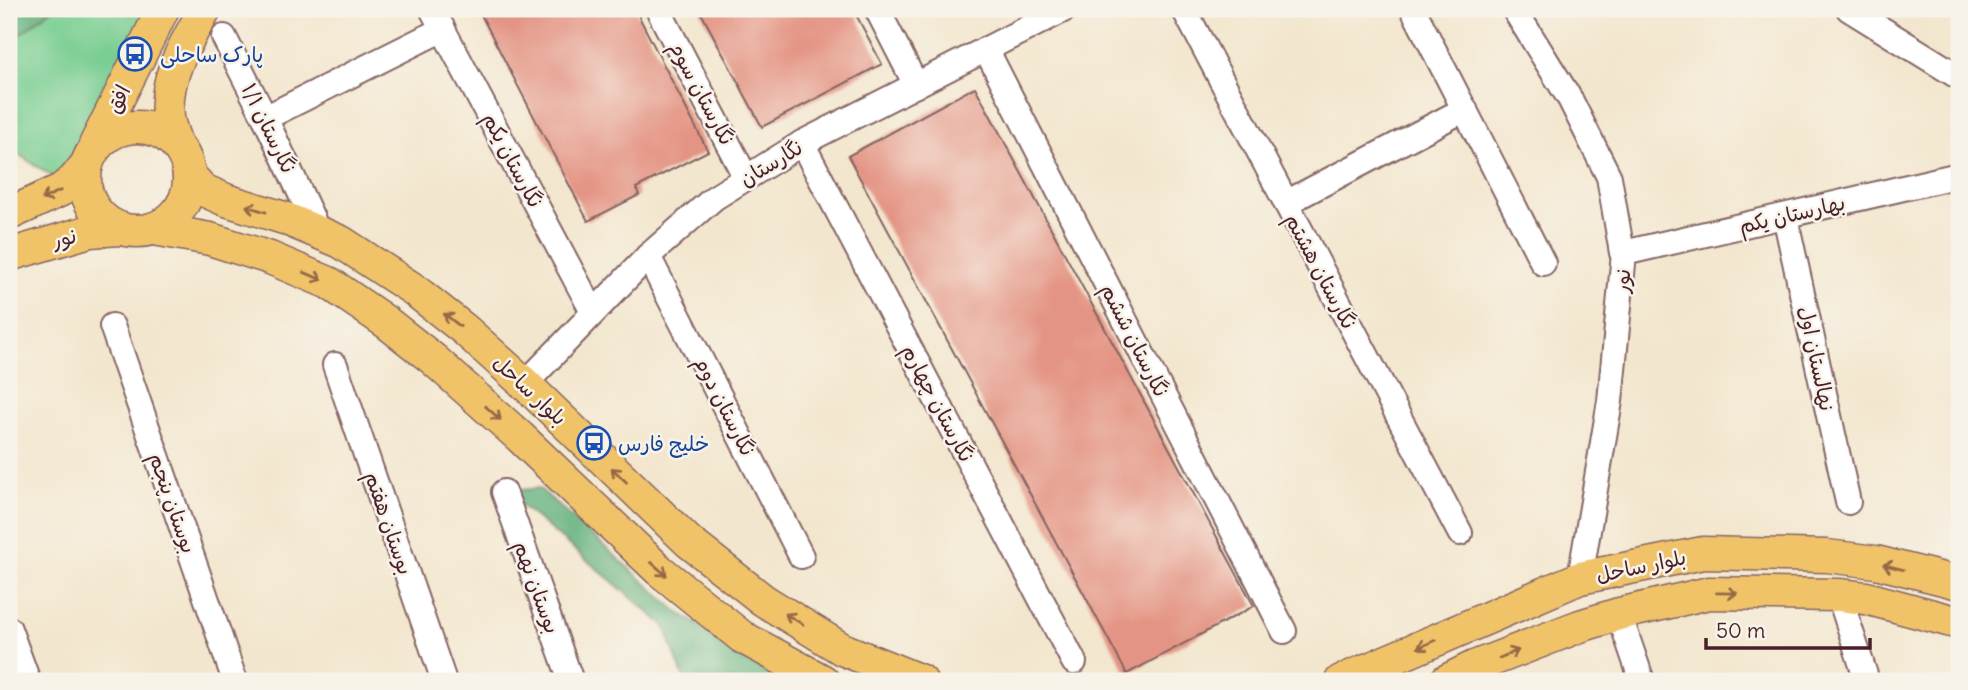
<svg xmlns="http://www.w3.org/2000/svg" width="1968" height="690" viewBox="0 0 1968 690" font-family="Delius,'Playpen Sans Arabic',sans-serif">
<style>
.green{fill:#77cd91;stroke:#60765e;stroke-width:2}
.forest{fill:#61b07b;stroke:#566853;stroke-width:2}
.building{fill:#e49484}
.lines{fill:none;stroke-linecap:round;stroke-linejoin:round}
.minor-casing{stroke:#856564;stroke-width:28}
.major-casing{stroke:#856564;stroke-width:35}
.minor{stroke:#fff;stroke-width:24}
.major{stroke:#f1c369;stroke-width:32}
.oneway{stroke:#956947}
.labels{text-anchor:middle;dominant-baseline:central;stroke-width:5;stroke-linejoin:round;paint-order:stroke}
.transit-label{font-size:21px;fill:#164399;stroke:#f7f3e8;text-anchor:start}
.street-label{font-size:21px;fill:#4a1f2b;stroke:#f7f3e8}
</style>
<rect width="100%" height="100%" fill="#f7f3e8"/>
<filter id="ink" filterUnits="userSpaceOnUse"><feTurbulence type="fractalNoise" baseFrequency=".0143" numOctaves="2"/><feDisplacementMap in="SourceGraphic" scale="14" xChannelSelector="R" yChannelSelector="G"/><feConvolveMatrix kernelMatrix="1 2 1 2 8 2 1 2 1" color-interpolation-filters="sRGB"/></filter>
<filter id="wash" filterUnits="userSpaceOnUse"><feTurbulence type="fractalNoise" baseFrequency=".00686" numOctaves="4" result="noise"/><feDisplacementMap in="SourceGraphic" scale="28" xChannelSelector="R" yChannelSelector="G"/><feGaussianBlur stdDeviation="1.57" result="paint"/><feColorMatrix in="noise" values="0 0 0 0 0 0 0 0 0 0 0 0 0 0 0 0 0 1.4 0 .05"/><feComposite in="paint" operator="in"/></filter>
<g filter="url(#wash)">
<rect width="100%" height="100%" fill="#f3e6ce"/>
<!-- green -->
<polygon class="green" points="9,9 155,9 60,181 9,148"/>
<!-- forest -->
<g class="forest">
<polygon points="9,9 52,9 15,38 9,40"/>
<polygon points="539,488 678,612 784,681 685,681 664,625 532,514 504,492"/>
</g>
<g id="blocks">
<!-- building -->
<g class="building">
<polygon points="478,9 635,9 708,151 636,188 639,195 588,221"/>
<polygon points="699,9 853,9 882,64 762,127"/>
<polygon points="975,87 1254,606 1127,674 848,156"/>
</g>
</g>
</g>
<g filter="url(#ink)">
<use href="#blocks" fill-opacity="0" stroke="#856564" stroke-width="2"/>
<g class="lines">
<defs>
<g id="minor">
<polyline points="432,9 593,312"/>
<polyline points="658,9 746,178"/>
<polyline points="877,9 916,85"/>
<polyline points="1184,9 1460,533"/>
<polyline points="1413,9 1543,263"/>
<polyline points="1514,9 1570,99 1609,177 1622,253 1624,253 1610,401 1580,578"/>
<polyline points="1849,9 1959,77"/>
<polyline points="224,37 265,118 313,220"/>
<polyline points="986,49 1284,631"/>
<polyline points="265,118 443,29"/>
<polyline points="802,143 1074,662"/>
<polyline points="1286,203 1465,109"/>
<polyline points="1785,216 1848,502"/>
<polyline points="1624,253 1959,175"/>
<polyline points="648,256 801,556"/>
<polyline points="112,326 235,681"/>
<polyline points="335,365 444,681"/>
<polyline points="525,384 648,256 714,198 802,143 1065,9"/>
<polyline points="504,492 571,681"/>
<polyline points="1839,595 1867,681"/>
<polyline points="1619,614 1642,681"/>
<polyline points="9,629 28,681"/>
</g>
<g id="major">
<circle cx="137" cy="179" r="52"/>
<path d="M176 144C173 135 169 126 168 117 164 76 186 43 205 9"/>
<polyline points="95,145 163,9"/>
<polyline points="189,175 203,190 226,200 284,218 341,242 413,289 465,330 525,384 689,542 763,600 842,649 921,681"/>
<polyline points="9,214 61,190 74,180 86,165"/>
<polyline points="154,229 210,239 270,258 329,283 386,322 433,359 520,437 659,570 742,637 823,681"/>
<polyline points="9,255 90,231 120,229"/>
<polyline points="1341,681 1580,578 1703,553 1827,556 1876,562 1959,583"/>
<polyline points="1446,681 1474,667 1580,626 1619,614 1709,593 1839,595 1866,598 1959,623"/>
</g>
</defs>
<!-- minor casing -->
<use href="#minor" class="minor-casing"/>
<!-- major casing -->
<use href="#major" class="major-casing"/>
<!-- minor -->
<use href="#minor" class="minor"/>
<!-- major -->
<use href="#major" class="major"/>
</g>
<!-- one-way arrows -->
<defs><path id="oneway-shaft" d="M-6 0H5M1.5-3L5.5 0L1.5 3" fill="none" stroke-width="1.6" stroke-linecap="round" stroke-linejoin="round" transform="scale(1.75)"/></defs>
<g class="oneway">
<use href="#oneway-shaft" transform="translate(51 195) rotate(155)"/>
<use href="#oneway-shaft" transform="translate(256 209) rotate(-163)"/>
<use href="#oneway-shaft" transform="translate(313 276) rotate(23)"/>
<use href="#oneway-shaft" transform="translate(452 320) rotate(-142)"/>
<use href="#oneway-shaft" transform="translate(493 413) rotate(42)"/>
<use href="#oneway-shaft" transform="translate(619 475) rotate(-136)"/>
<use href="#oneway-shaft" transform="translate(1893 567) rotate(-166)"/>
<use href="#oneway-shaft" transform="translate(659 569) rotate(41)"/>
<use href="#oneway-shaft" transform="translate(1727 593) rotate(1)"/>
<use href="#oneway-shaft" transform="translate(794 619) rotate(-149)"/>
<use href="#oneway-shaft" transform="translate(1427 644) rotate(157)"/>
<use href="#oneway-shaft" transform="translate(1509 654) rotate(-22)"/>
</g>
</g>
<!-- icons -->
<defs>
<symbol id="bus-ring" viewBox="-11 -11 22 22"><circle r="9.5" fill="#f7f3e8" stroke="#1a4fb4" stroke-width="1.5"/><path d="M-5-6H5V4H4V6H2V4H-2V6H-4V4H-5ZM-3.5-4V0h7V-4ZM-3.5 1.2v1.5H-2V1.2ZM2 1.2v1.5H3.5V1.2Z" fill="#1a4fb4"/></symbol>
</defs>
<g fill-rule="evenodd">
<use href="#bus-ring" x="116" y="35" width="38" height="38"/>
<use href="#bus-ring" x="575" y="424" width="38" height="38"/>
</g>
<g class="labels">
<!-- transit labels -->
<g class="transit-label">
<text x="160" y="54">پارک ساحلی</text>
<text x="618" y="443">خلیج فارس</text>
</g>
<!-- street labels -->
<g class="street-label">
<text transform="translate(702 93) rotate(62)">نگارستان سوم</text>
<text transform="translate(118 99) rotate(-63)">افق</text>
<text transform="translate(269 128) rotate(64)">نگارستان ۱/۱</text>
<text transform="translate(513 160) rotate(62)">نگارستان یکم</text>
<text transform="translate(771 163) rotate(-31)">نگارستان</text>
<text transform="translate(1792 214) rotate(-13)">بهارستان یکم</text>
<text transform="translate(64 238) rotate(-16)">نور</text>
<text transform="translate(1321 271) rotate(62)">نگارستان هشتم</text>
<text transform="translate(1622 281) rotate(-86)">نور</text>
<text transform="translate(1135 340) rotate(63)">نگارستان ششم</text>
<text transform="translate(1817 359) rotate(78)">نهالستان اول</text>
<text transform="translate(530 390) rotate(43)">بلوار ساحل</text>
<text transform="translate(938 403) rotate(62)">نگارستان چهارم</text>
<text transform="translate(725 406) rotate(63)">نگارستان دوم</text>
<text transform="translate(173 503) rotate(71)">بوستان پنجم</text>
<text transform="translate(389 523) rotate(71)">بوستان هفتم</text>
<text transform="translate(1641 566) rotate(-12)">بلوار ساحل</text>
<text transform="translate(537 587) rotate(70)">بوستان نهم</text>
</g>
</g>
<!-- margin -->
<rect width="1968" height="690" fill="none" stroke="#f7f3e8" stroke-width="35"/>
<!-- scale -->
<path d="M1706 638v10h164v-10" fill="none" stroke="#4a1f2b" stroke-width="3.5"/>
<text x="1716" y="638" font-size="21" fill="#4a1f2b" stroke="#f7f3e8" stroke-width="5" paint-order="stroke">50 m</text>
</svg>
